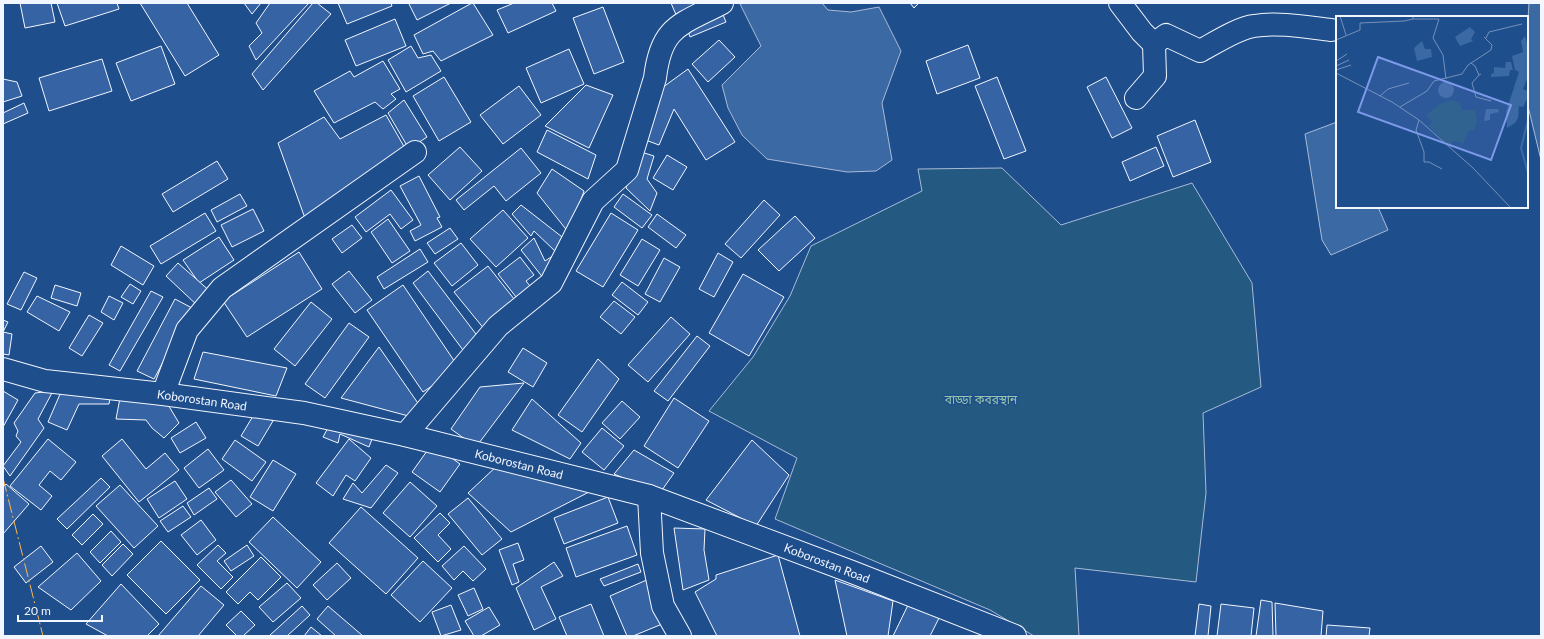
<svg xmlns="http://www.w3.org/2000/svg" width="1544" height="639" viewBox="0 0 1544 639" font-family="Lato,'Noto Sans Bengali',sans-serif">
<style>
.green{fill:#245a82;stroke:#a8bbd7}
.water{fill:#3b69a3;stroke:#a8bbd7}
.building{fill:#3563a3;stroke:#f2f6ff}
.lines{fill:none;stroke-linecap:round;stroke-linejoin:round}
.street-casing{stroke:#f2f6ff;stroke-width:24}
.street{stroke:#1f4e8c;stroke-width:22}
.power{stroke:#ffb74d;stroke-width:1;stroke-dasharray:14 3 2 3;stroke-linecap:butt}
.labels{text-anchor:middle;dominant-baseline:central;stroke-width:3;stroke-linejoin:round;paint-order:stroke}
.park-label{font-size:12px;fill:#97c8a6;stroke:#1f4e8c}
.street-label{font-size:12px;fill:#f2f6ff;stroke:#1f4e8c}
.inset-river{fill:none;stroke:#3b69a3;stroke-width:2}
.inset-road{fill:none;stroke:#7391ba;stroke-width:1}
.view{fill:#7d9aea;fill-opacity:0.15;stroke:#7d9aea;stroke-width:2}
.inset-edge{fill:none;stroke:#f2f6ff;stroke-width:2}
</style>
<rect width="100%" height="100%" fill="#1f4e8c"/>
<!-- green -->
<polygon class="green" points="1002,168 1061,225 1192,183 1252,283 1261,387 1203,413 1206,493 1196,582 1075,568 1079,636 1034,636 990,610 775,519 797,458 709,411 753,357 790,296 811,246 922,191 918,169"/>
<!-- water -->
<g class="water">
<polygon points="745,3 822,3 828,10 851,12 879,7 901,51 882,103 892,160 876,171 847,172 767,159 742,135 728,108 722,85 761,46 740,4"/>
<polygon points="1529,3 1541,3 1541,160 1527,102 1527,36"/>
<polygon points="1337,122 1337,207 1378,207 1388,230 1331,255 1322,240 1305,134"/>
</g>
<!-- building -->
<g class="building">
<polygon points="20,3 51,3 55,22 25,28"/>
<polygon points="57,3 117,3 119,9 65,26"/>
<polygon points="140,3 187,3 219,55 185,76"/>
<polygon points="244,3 261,3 252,14"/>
<polygon points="270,3 309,3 256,60 249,46 262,33 256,23"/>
<polygon points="313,3 317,3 331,14 263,90 252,74"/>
<polygon points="338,3 391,3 392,6 347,24"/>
<polygon points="410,3 451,3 417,20 409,4"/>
<polygon points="472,3 473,3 493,35 441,61 433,51 423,54 414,35"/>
<polygon points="514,3 552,3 556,11 508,33 497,10"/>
<polygon points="671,3 709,3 677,17"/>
<polygon points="910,3 919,3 914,8"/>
<polygon points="603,7 624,62 594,74 573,18"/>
<polygon points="721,10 726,22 690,37 686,25"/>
<polygon points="395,19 406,46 356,66 345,40"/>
<polygon points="719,40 735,57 708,82 692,64"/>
<polygon points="968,45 980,78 937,94 926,61"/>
<polygon points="161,46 175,84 131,101 116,63"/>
<polygon points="411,46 418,58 431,55 441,71 406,92 388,60"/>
<polygon points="569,49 584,84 541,103 526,68"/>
<polygon points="102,59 112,91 49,111 39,78"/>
<polygon points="383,61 400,89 391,94 396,99 383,109 375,102 334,123 314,91 350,71 354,77"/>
<polygon points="688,69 735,142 706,160 674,109 659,145 640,138 659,90"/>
<polygon points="444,77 471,122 439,141 413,96"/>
<polygon points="997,77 1026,151 1004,159 975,86"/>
<polygon points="1106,77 1132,128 1112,138 1087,87"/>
<polygon points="3,79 17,82 22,96 3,102"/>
<polygon points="586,85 613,95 589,148 545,126"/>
<polygon points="519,86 541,115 503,144 480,115"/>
<polygon points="404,100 427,137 409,149 388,113"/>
<polygon points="24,103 28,113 3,124 3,113"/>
<polygon points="386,115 406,150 306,221 278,143 324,117 340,139"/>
<polygon points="1195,120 1211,162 1173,177 1157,136"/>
<polygon points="547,130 596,155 588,179 537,152"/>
<polygon points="460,147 482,171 450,200 428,175"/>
<polygon points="1156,147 1164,166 1130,181 1122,162"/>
<polygon points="521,148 541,173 506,201 494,186 464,210 456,200"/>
<polygon points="638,151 654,156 647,179 657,193 650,211 626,188"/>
<polygon points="667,155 687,167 673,190 653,178"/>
<polygon points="217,161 228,179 173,212 162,194"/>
<polygon points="552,169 584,191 569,233 537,193"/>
<polygon points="419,176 440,217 437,218 442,227 415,241 410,231 421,225 400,186"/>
<polygon points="391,190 413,220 401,229 390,214 366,232 355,217"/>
<polygon points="240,194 247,206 217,222 211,210"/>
<polygon points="623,194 652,215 642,228 614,207"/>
<polygon points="764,200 780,215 741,258 725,244"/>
<polygon points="521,205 566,240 556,252 534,231 531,236 512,214"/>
<polygon points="253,209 264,231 232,247 221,225"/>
<polygon points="503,210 528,238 496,267 470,239"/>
<polygon points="205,213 216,231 161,264 150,246"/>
<polygon points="611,213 638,230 603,287 576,271"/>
<polygon points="657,214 686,235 676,248 648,227"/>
<polygon points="795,216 815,238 779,271 758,250"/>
<polygon points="388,219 410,251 392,263 371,232"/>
<polygon points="352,225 362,238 342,253 332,239"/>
<polygon points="450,228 458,239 435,254 427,243"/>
<polygon points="219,237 234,260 199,283 183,260"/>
<polygon points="534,238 545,261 554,255 544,279 521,250"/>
<polygon points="642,239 660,250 638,286 620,275"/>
<polygon points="461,243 478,265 452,286 434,263"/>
<polygon points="121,246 154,266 143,285 111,265"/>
<polygon points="420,249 428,262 384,289 377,277"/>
<polygon points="299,252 322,289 247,337 223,301"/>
<polygon points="718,253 733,262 714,297 699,289"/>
<polygon points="520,257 534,275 526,281 534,291 520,302 498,274"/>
<polygon points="664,258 680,267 660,302 645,294"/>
<polygon points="178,263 212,293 199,307 166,276"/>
<polygon points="488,266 518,304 485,330 454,292"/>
<polygon points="349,271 372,300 355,313 332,284"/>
<polygon points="428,271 479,338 463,350 413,283"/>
<polygon points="24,272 37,278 21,310 7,304"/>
<polygon points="743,274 784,297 749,356 709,333"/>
<polygon points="622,282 648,302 638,315 612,295"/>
<polygon points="130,284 141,291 133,304 121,297"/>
<polygon points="55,285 81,293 77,306 51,298"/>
<polygon points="403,285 459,368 423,392 367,310"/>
<polygon points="151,291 163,297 120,371 109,365"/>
<polygon points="37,296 70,312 59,331 27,312"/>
<polygon points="109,296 123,303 114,320 101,312"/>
<polygon points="175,299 192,308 154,379 137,371"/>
<polygon points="614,301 635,317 621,334 600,317"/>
<polygon points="311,302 332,319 295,366 274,349"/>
<polygon points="89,315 103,323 82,356 69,348"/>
<polygon points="671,317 690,334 648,382 628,365"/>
<polygon points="3,320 8,322 3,332"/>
<polygon points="349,323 369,337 325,398 305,384"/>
<polygon points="3,332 12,334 9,355 3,354"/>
<polygon points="697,336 710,346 668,401 654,391"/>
<polygon points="379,347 431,422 341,398"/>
<polygon points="523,348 547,363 533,387 508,372"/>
<polygon points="203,352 287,368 276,396 194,379"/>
<polygon points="598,359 619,379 582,432 558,415"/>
<polygon points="67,378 113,381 109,404 79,404 67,430 48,422"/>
<polygon points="524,383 476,447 451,429 480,387"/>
<polygon points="3,391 18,400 3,427"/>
<polygon points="53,391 38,419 44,428 10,476 3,466 21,442 16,436 18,431 14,423 35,393"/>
<polygon points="120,398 167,403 179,423 164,438 152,428 146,420 116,419"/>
<polygon points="674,398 709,421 678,468 644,446"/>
<polygon points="532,399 581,443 570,459 512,430"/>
<polygon points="622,401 640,417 620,439 602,423"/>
<polygon points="256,411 273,421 258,446 241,436"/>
<polygon points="196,422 206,438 180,453 171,438"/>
<polygon points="330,424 375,431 369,447 340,434 338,443 323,437"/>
<polygon points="602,428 624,446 604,470 582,452"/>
<polygon points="48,439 76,462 61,480 50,471 39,485 52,496 41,510 10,486"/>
<polygon points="122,439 146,469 165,453 179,470 139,502 102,456"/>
<polygon points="349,439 371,458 355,481 346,475 333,496 316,483"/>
<polygon points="235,440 266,462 252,481 222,459"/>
<polygon points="752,440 789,475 756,526 706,500"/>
<polygon points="432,444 460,464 440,492 412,472"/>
<polygon points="208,449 224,470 199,488 184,468"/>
<polygon points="634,450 674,473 660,493 614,474"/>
<polygon points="273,460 296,474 273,511 250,497"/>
<polygon points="499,464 591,491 511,532 468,493"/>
<polygon points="386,465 398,473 371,508 343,499 353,483 362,493"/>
<polygon points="101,478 110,487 67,529 57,519"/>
<polygon points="231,480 252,504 236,517 215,492"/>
<polygon points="175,481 187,499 159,518 147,499"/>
<polygon points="410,482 437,506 410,537 383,513"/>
<polygon points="6,484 29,504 3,534 3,487"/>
<polygon points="120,485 158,526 134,548 96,506"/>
<polygon points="209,488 217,499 194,515 187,503"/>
<polygon points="608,497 618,523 564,544 554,518"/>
<polygon points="468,498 502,539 482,555 448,514"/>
<polygon points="183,506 191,517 168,532 160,521"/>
<polygon points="361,507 418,558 386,594 329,543"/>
<polygon points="440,513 450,523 438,535 451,549 438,562 414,538"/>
<polygon points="93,514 103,524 82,545 72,535"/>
<polygon points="273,517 321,562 297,588 249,542"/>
<polygon points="201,520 216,540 197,555 181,535"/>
<polygon points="627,526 637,555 576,577 566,548"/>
<polygon points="674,528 705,529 704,550 709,580 683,590"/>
<polygon points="111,531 121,542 100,563 90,552"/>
<polygon points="161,541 200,580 166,614 127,575"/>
<polygon points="518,543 524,560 513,564 519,582 512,585 499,550"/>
<polygon points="123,544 133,554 112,576 102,565"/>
<polygon points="218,545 226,553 217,561 233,577 221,589 197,565"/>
<polygon points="247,545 254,556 231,571 224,561"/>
<polygon points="41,546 53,562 26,583 14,567"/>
<polygon points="464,546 486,569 473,581 463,571 454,580 442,566"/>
<polygon points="77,553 101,581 71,610 38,587"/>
<polygon points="778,555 800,636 717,636 695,592 716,579 716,575"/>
<polygon points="261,557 281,577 258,600 250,592 238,604 226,592"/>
<polygon points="423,561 452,588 420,622 391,595"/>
<polygon points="554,562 563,576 541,587 556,619 534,630 516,588"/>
<polygon points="337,563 351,578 327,600 313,585"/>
<polygon points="638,564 641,572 604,586 600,579"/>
<polygon points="649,579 667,622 633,636 627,636 610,596"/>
<polygon points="835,580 893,601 888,636 847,636"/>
<polygon points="287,583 301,598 273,622 259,607"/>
<polygon points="121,584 159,624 147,636 108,636 86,624"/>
<polygon points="201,586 224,605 198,636 158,636"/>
<polygon points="474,588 483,609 468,616 458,595"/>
<polygon points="1261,600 1272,602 1273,636 1256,636"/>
<polygon points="910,601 940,616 930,636 893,636"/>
<polygon points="1275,603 1323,611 1321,636 1276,636"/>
<polygon points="591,604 604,636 567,636 559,617"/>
<polygon points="1199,604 1211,606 1208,636 1195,636"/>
<polygon points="1221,604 1254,608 1251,636 1217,636"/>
<polygon points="451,605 461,630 441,636 432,612"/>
<polygon points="302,606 310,615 287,636 269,636"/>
<polygon points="328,606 363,636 336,636 317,619"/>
<polygon points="489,607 500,625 481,636 474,636 465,621"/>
<polygon points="241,611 255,625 243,636 237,636 226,625"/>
<polygon points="1327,625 1370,628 1369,636 1326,636"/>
<polygon points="311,627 322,636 304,636"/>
</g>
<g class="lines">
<defs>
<g id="street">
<path d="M1120 3 1142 32 1154 44 1166 35 1200 51C1213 44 1240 27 1254 26 1279 22 1306 27 1331 30"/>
<polyline points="1136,98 1155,76 1154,44"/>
<polyline points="3,369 45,381 163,394 304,413 405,435 649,496 852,572 1015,636"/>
<polyline points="163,394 187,330 222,288 415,152"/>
<path d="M405 435 498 326 551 283 593 201 627 170 655 78C661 26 680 25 722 3"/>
<polyline points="649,496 652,553 663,606 680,636"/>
</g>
</defs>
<!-- street casing -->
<use href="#street" class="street-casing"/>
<!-- street -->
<use href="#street" class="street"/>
<!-- power -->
<polyline class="power" points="3,478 43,636"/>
</g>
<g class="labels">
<!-- park labels -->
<g class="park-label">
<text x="981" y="399">বাড্ডা কবরস্থান</text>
</g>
<!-- street labels -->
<g class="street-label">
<text transform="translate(202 400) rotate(8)">Koborostan Road</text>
<text transform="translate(519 464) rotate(14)">Koborostan Road</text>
<text transform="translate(827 563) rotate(21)">Koborostan Road</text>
</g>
</g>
<!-- overview -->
<g transform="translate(1336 16)">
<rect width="192" height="192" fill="#1f4e8c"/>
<path d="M116 84 123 87 126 94H139L141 105 138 114H133L127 128 117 124 114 132 93 110 96 105 90 99 104 88Z" fill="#245a82"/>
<path d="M134 11 139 16 135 23 137 25 124 30 119 21ZM189 20 192 30V61L187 73 192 75V81L187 91 183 90 182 102 179 107 171 112 170 96 183 56 179 54 176 40 187 36 185 25ZM86 25 89 33H95L96 41 81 45 78 32ZM170 46H175L177 54H174L173 60 155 61V58L158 57V51L169 52ZM102 74a8 8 0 1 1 16 0a8 8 0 1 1-16 0ZM150 93H162L163 96 154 98V104L148 105Z" fill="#3b69a3"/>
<path class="inset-river" d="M192 104 185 132 192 157"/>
<path class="inset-road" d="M4 0 10 19M77 3H103L97 22 107 39 110 63M150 22 153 16 186 8M0 24 24 14V7L68 5 77 3V0M0 45 11 38M135 47 139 50 143 59 145 58M0 50 13 44M0 54 15 49M0 57 56 86 83 104 137 152 175 192M143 59 136 67 140 81 155 85M44 80 52 73 73 67M64 91 91 75 98 65 126 58 132 49 155 34 156 29 148 21M83 104 80 114 88 136V146H93L106 153"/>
<path class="view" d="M42 41 175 89 155 144 22 96Z"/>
<rect width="192" height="192" class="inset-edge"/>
</g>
<!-- border -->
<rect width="1544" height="639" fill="none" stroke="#f2f6ff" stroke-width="8"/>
<!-- scale -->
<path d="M18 615v6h84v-6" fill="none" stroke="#f2f6ff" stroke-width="2"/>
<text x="24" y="615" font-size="12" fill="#f2f6ff" stroke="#1f4e8c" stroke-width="3" paint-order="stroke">20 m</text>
</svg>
